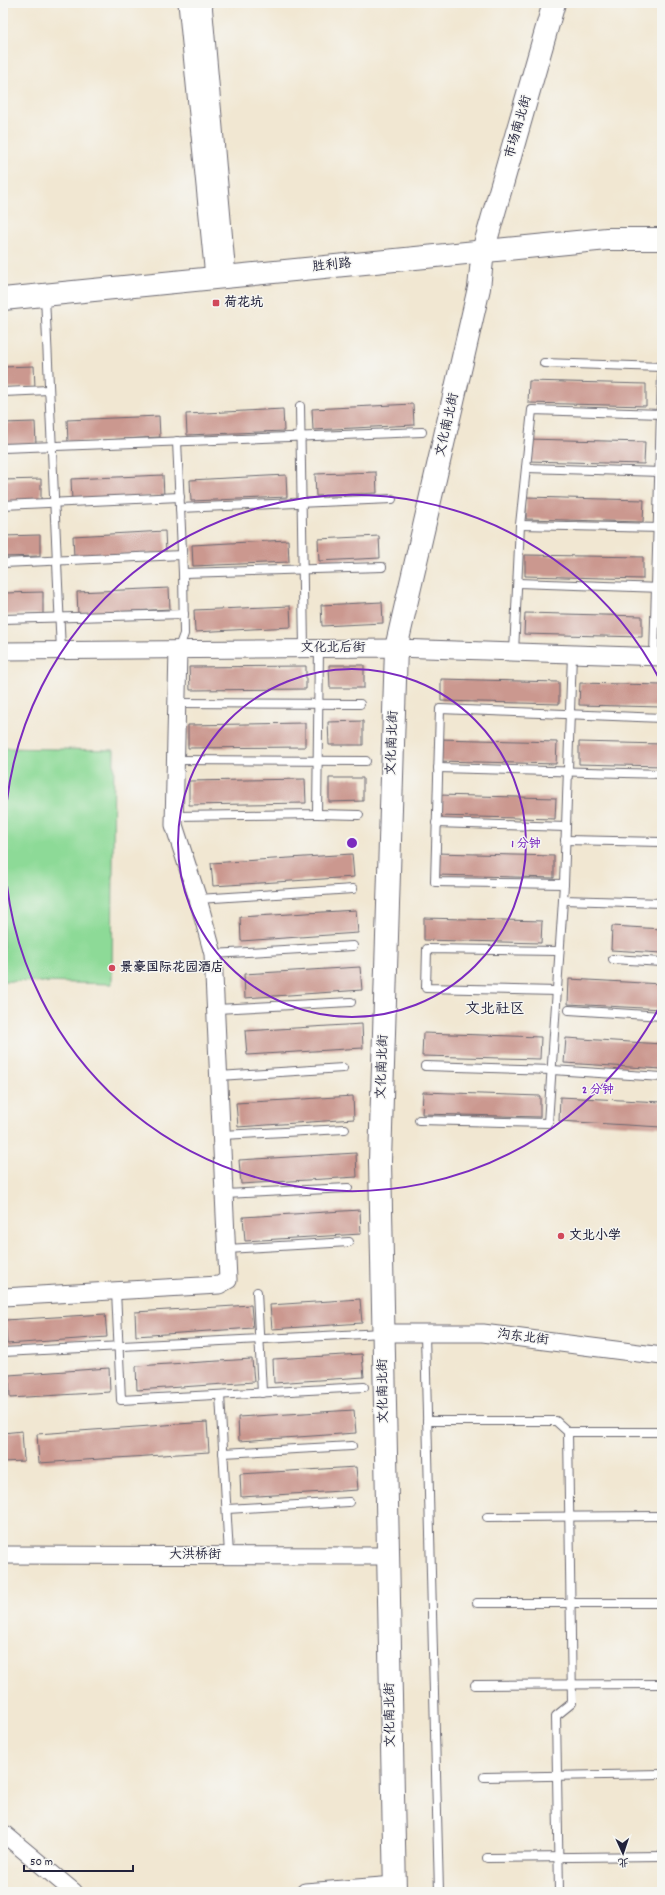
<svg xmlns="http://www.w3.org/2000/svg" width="665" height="1895" viewBox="0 0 665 1895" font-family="Dekko,'LXGW WenKai TC',sans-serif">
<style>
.green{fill:#8dda97;stroke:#587e69}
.building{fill:#cb988f}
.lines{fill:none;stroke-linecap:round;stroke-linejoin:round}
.lane-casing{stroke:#6a6770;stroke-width:10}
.street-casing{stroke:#6a6770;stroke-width:19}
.secondary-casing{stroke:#6a6770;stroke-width:24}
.lane{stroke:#fff;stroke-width:8}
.street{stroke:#fff;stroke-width:17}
.secondary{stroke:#fff;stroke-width:22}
.ring{fill:none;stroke:#7b2cbf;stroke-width:2}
.poi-dot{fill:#d1495b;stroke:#f6f6f2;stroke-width:1.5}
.labels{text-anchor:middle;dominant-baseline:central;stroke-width:3;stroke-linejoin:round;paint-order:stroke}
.street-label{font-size:13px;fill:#22223b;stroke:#f6f6f2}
.poi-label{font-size:13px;font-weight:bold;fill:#22223b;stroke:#f6f6f2;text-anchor:start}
.quarter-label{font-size:15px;fill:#22223b;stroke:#f6f6f2}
.centre{fill:#7b2cbf;stroke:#f6f6f2;stroke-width:2}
.ring-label{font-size:12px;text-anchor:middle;font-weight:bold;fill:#7b2cbf;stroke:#f6f6f2;stroke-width:3;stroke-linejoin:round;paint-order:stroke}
</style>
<rect width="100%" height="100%" fill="#f6f6f2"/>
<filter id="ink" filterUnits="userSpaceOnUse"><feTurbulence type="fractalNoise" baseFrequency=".025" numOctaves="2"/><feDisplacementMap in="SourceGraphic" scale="8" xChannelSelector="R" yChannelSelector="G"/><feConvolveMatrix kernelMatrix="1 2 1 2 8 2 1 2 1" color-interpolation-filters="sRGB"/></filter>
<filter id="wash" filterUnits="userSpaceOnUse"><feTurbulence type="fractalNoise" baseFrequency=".012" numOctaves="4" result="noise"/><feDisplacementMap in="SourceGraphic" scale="16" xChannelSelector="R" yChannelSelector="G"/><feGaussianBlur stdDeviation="0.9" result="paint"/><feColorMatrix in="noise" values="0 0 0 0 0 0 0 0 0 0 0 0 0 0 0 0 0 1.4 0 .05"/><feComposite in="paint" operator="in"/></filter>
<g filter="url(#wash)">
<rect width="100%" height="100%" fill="#f1e7d2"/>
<!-- green -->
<polygon class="green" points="3,748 114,750 112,984 3,981"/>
<g id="blocks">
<!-- building -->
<g class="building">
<polygon points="34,366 35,387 3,388 3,367"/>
<polygon points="529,381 646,384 646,406 528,403"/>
<polygon points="413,404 414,425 313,430 312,409"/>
<polygon points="283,409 284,431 187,435 186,414"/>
<polygon points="159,416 160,437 68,442 67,420"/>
<polygon points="35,422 36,444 3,445 3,423"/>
<polygon points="527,439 645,442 644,464 527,461"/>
<polygon points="376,472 377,493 316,496 315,474"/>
<polygon points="163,475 164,496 72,501 71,479"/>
<polygon points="286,475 287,497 191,501 190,480"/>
<polygon points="41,479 41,500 3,502 3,480"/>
<polygon points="526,497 644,500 643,522 526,519"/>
<polygon points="165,531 166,553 74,557 73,536"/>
<polygon points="40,535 40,556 3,557 3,536"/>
<polygon points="379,536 380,558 319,561 318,539"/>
<polygon points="288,540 289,562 193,566 192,545"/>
<polygon points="525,555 643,557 643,579 525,576"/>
<polygon points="169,588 170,609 78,614 77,592"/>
<polygon points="43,592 43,614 3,615 3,593"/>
<polygon points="382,602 383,623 322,626 321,605"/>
<polygon points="290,606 291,627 195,632 194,610"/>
<polygon points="525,613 642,616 642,637 524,634"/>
<polygon points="329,665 364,665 364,688 330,688"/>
<polygon points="306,666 306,689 190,690 189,667"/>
<polygon points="441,679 559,682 559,704 441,701"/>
<polygon points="580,683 662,685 662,707 579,705"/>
<polygon points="363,721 363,745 329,745 328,722"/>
<polygon points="305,723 305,747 188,748 188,725"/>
<polygon points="439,739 557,742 556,764 438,761"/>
<polygon points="579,742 662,744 662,766 579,764"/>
<polygon points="329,778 363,778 363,801 329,802"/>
<polygon points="305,779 306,803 189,805 189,781"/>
<polygon points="438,795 556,798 555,819 437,816"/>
<polygon points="436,853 554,856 554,878 436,875"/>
<polygon points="352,854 354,877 213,886 211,863"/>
<polygon points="356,910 358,933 241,941 240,917"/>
<polygon points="424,918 542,921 541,943 424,940"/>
<polygon points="612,926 662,929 662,953 611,950"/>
<polygon points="360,967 362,990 245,998 244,974"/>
<polygon points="569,979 662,984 662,1009 568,1004"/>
<polygon points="362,1024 363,1048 247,1055 245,1031"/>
<polygon points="423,1033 541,1037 540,1059 422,1056"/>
<polygon points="566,1038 662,1044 662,1069 564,1063"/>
<polygon points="423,1092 540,1096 540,1117 422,1114"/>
<polygon points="353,1096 354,1119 238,1127 236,1103"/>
<polygon points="560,1097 662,1102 661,1127 559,1121"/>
<polygon points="356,1153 357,1177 241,1184 239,1160"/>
<polygon points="360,1210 361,1234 245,1241 243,1217"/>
<polygon points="360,1299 362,1323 272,1329 270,1305"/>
<polygon points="251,1305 253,1328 136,1336 135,1312"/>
<polygon points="105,1314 107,1337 7,1344 5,1320"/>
<polygon points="362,1354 364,1377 274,1383 273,1359"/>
<polygon points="252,1359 254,1382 137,1390 136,1366"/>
<polygon points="109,1368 110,1392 10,1398 9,1375"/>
<polygon points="354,1410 356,1433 239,1441 238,1417"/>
<polygon points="207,1422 209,1452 39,1463 37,1434"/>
<polygon points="22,1431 24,1461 3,1462 3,1433"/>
<polygon points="356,1467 358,1490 241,1497 240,1474"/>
</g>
</g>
</g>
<g filter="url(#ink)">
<use href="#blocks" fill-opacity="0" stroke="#6a6770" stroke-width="1"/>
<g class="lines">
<defs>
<g id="lane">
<polyline points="45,296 61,651"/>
<polyline points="544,363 662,367"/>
<polyline points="3,392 49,390"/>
<polyline points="300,406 304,648"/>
<polyline points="177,441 183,573 184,634 178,650"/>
<polyline points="3,448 422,432"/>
<polyline points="526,468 662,472"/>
<polyline points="3,505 180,497"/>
<polyline points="180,508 392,499"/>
<polyline points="520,525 662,528"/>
<polyline points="3,563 182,555"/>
<polyline points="183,573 382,567"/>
<polyline points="518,583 662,588"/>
<polyline points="3,619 184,614"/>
<polyline points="514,652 520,525 532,410 662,414"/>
<polyline points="654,657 662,375"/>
<polyline points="177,703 360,704"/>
<polyline points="176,760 366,761"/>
<polyline points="438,768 662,774"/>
<polyline points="317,814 359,815"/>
<polyline points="175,816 317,814 319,648"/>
<polyline points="436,823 566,827"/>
<polyline points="565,840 662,842"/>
<polyline points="564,884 572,654"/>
<polyline points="198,899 353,889"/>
<polyline points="563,900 662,903"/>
<polyline points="213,954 353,946"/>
<polyline points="613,959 662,962"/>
<polyline points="557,991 426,988 427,949 559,951"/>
<polyline points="216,1009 351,1002"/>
<polyline points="569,1010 662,1016"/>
<polyline points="425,1066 552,1070 662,1077"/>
<polyline points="219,1076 343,1068"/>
<polyline points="419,1120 548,1123 563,900 564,884 435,882 440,709 662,718"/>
<polyline points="222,1135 345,1129"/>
<polyline points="225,1194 348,1188"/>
<polyline points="227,1249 349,1242"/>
<polyline points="116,1291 121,1400 364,1387"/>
<polyline points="257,1292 262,1393"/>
<polyline points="425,1334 439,1892"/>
<polyline points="3,1352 383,1333"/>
<polyline points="220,1395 229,1555"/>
<polyline points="427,1421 556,1421 568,1432 662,1432"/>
<polyline points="223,1453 352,1446"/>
<polyline points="227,1509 349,1502"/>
<polyline points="487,1517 662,1516"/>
<polyline points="477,1603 662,1603"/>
<polyline points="475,1685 662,1684"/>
<polyline points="484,1777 662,1774"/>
<polyline points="487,1858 662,1856"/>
<polyline points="559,1892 556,1716 572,1703 568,1432"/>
</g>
<g id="street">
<polyline points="187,3 214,277"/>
<polyline points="203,3 227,276"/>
<polyline points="3,651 396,648 662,657"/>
<polyline points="3,1297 219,1285 228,1280 213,954 198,899 174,825 178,650"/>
<polyline points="383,1333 483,1333 662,1356"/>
<polyline points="3,1555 388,1556"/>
<polyline points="3,1833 74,1892"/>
<polyline points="305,1892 395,1885"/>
</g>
<g id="secondary">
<polyline points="3,299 607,239 662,239"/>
<polyline points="395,1892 380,1161 396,648 479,288 483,251 554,3"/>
</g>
</defs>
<!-- lane casing -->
<use href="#lane" class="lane-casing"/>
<!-- street casing -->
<use href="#street" class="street-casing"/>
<!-- secondary casing -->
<use href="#secondary" class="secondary-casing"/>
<!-- lane -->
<use href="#lane" class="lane"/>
<!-- street -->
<use href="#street" class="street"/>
<!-- secondary -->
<use href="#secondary" class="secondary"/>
</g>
</g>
<!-- distance rings -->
<g class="ring">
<circle cx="352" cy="843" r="174"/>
<path d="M661 1004A348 348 0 1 1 661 682"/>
</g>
<!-- markers -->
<g class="poi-dot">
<rect x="212" y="299" width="8" height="8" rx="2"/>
<circle cx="112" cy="968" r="4"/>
<circle cx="561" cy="1236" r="4"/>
</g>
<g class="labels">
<!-- street labels -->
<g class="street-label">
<text transform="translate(519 127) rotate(-74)">市场南北街</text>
<text transform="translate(332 266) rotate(-6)">胜利路</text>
<text transform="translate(448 425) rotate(-77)">文化南北街</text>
<text x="333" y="648">文化北后街</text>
<text transform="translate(393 743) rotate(-88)">文化南北街</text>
<text transform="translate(383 1067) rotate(-88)">文化南北街</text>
<text transform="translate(523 1338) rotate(7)">沟东北街</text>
<text transform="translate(384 1391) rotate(-91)">文化南北街</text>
<text x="195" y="1555">大洪桥街</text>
<text transform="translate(391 1715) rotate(-91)">文化南北街</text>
</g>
<!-- poi labels -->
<g class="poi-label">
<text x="224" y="303">荷花坑</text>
<text x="120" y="968">景豪国际花园酒店</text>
<text x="569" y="1236">文北小学</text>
</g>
<!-- quarter labels -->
<g class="quarter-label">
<text x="495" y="1010">文北社区</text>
</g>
</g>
<circle cx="352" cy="843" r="6" class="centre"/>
<g class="ring-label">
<text x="526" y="847">1 分钟</text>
<text x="598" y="1093">2 分钟</text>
</g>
<!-- margin -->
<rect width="665" height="1895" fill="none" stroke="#f6f6f2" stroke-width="16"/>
<!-- north arrow -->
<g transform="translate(623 1853) rotate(177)" stroke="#f6f6f2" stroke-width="3" paint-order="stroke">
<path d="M0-3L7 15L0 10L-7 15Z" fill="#22223b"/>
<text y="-6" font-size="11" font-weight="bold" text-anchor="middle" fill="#22223b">北</text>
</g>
<!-- scale -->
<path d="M24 1865v6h109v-6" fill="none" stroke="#22223b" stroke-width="2"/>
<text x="30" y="1865" font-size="12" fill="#22223b" stroke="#f6f6f2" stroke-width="3" paint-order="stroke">50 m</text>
</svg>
